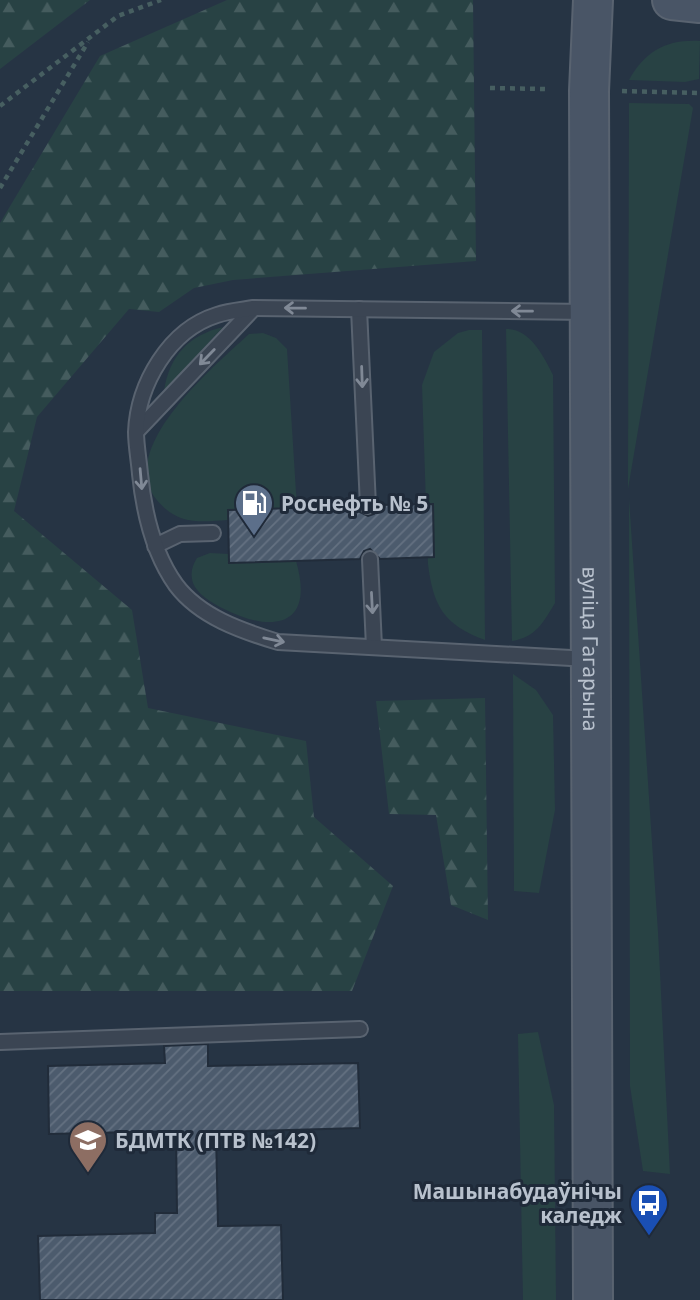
<svg xmlns="http://www.w3.org/2000/svg" width="700" height="1300" viewBox="0 0 700 1300" font-family="'Noto Sans',sans-serif">
<style>
.grass{fill:#284244}
.forest{fill:url(#forest-firs)}
.building{fill:url(#building-hatch);stroke:#212c3a;stroke-width:2}
.lines{fill:none;stroke-linecap:round;stroke-linejoin:round}
.lane-casing{stroke:#596370;stroke-width:18}
.secondary-casing{stroke:#596370;stroke-width:42}
.path{stroke:#475f61;stroke-width:4.5;stroke-dasharray:5 5;stroke-linecap:butt}
.lane{stroke:#3b4553;stroke-width:14}
.secondary{stroke:#495566;stroke-width:38}
.oneway{stroke:#808996}
.labels{text-anchor:middle;dominant-baseline:central;stroke-width:6;stroke-linejoin:round;paint-order:stroke}
.poi-label{font-size:21px;font-weight:bold;fill:#b8c1cd;stroke:#1f2a39;text-anchor:start}
.street-label{font-size:21px;fill:#b8c1cd;stroke:#1f2a39}
</style>
<defs>
<pattern id="forest-firs" width="22" height="20" patternUnits="userSpaceOnUse" patternTransform="scale(1.75)"><rect width="22" height="20" fill="#284244"/><path d="M5 1l3.5 6h-7zM16 11l3.5 6h-7z" fill="#455c5e"/></pattern>
<pattern id="building-hatch" width="6" height="6" patternUnits="userSpaceOnUse" patternTransform="scale(1.75)"><rect width="6" height="6" fill="#4c5b6d"/><path d="M-1 1l2-2M0 6l6-6M5 7l2-2" fill="none" stroke="#647181"/></pattern>
</defs>
<rect width="100%" height="100%" fill="#263444"/>
<!-- grass -->
<g class="grass">
<path d="M700 41 699 79 685 82 629 80C645 51 667 39 700 41Z"/>
<polygon points="629,103 689,104 693,108 628,489"/>
<path d="M223 327 164 391C169 356 189 335 223 327Z"/>
<path d="M506 329C530 328 544 357 553 375L555 603C543 623 536 637 512 641Z"/>
<path d="M469 330H482L485 640C444 625 433 606 428 564L422 385 434 352 458 333Z"/>
<path d="M263 333 276 338 287 349 297 508 228 510V520C198 522 177 525 156 499 116 447 216 365 249 334Z"/>
<polygon points="629,498 658,932 670,1174 643,1171 630,1086"/>
<path d="M210 553 229 554 230 563 296 561C316 629 270 633 222 608 212 603 197 594 193 583 190 573 192 566 197 558Z"/>
<polygon points="513,674 536,690 553,715 555,810 539,893 514,891"/>
<polygon points="538,1032 554,1105 556,1300 523,1300 518,1034"/>
</g>
<!-- forest -->
<g class="forest">
<polygon points="0,0 90,0 0,69"/>
<polygon points="227,0 473,0 476,261 233,280 194,288 159,312 129,309 37,417 14,511 132,610 148,708 306,741 314,817 393,886 352,991 0,991 0,223 100,56"/>
<polygon points="485,698 488,920 451,905 436,815 389,814 376,701"/>
</g>
<!-- building -->
<g class="building">
<polygon points="433,504 434,557 380,559 370,549 364,551 360,559 229,563 228,510 358,506 360,512 368,516 374,514 378,505"/>
<polygon points="208,1044 208,1066 358,1063 360,1128 216,1132 218,1226 281,1225 283,1300 40,1300 38,1236 155,1233 155,1213 177,1213 176,1131 49,1134 48,1066 165,1063 164,1046"/>
</g>
<g class="lines">
<defs>
<g id="lane">
<polyline points="359,309 368,506"/>
<polyline points="137,431 254,308"/>
<polyline points="155,546 180,534 213,533"/>
<polyline points="370,559 374,647"/>
<path d="M589 659 278 642C242 631 200 617 176 585 153 553 144 513 140 474 139 461 136 445 136 432 138 384 169 330 217 315 229 311 242 310 254 308L589 312"/>
<polyline points="0,1042 360,1029"/>
</g>
<g id="secondary">
<path id="s1" d="M593 0 589 91 593 1300"/>
<polyline points="672,0 700,3"/>
</g>
</defs>
<!-- lane casing -->
<use href="#lane" class="lane-casing"/>
<!-- secondary casing -->
<use href="#secondary" class="secondary-casing"/>
<!-- path -->
<g class="path">
<polyline points="490,88 545,89"/>
<polyline points="622,91 700,93"/>
<polyline points="0,106 118,16 161,0"/>
<polyline points="0,188 88,42"/>
</g>
<!-- lane -->
<use href="#lane" class="lane"/>
<!-- secondary -->
<use href="#secondary" class="secondary"/>
</g>
<!-- one-way arrows -->
<defs><path id="oneway-shaft" d="M-6 0H5M1.5-3L5.5 0L1.5 3" fill="none" stroke-width="1.6" stroke-linecap="round" stroke-linejoin="round" transform="scale(1.75)"/></defs>
<g class="oneway">
<use href="#oneway-shaft" transform="translate(295 308) rotate(-179)"/>
<use href="#oneway-shaft" transform="translate(522 311) rotate(-179)"/>
<use href="#oneway-shaft" transform="translate(207 357) rotate(134)"/>
<use href="#oneway-shaft" transform="translate(362 377) rotate(88)"/>
<use href="#oneway-shaft" transform="translate(141 479) rotate(85)"/>
<use href="#oneway-shaft" transform="translate(372 603) rotate(87)"/>
<use href="#oneway-shaft" transform="translate(274 640) rotate(12)"/>
</g>
<!-- icons -->
<defs>
<symbol id="fuel-pin" viewBox="-11 -11 22 30"><path d="M0 17L-7.5 6A9.5 9.5 0 1 1 7.5 6Z" fill="#5c6f8a" stroke="#1f2a39"/><path d="M-5.5-6h7V0h2V4h1.3V-2.5L3-4.5l.8-.8L6-3V5H2.5V1h-1V6h-7ZM-4.2-4.7v3.2H.2V-4.7Z" fill="#fff"/></symbol>
<symbol id="university-pin" viewBox="-11 -11 22 30"><path d="M0 17L-7.5 6A9.5 9.5 0 1 1 7.5 6Z" fill="#8d6e63" stroke="#1f2a39"/><path d="M0-5L7-2L0 1L-7-2ZM-4 1L0 2.5L4 1V4Q0 6-4 4Z" fill="#fff"/></symbol>
<symbol id="bus-pin" viewBox="-11 -11 22 30"><path d="M0 17L-7.5 6A9.5 9.5 0 1 1 7.5 6Z" fill="#1a4fb4" stroke="#1f2a39"/><path d="M-5-6H5V4H4V6H2V4H-2V6H-4V4H-5ZM-3.5-4V0h7V-4ZM-3.5 1.2v1.5H-2V1.2ZM2 1.2v1.5H3.5V1.2Z" fill="#fff"/></symbol>
</defs>
<g fill-rule="evenodd">
<use href="#fuel-pin" x="232" y="481" width="44" height="60"/>
<use href="#university-pin" x="66" y="1118" width="44" height="60"/>
<use href="#bus-pin" x="627" y="1181" width="44" height="60"/>
</g>
<g class="labels">
<!-- poi labels -->
<g class="poi-label">
<text x="281" y="503">Роснефть № 5</text>
<text x="115" y="1140">БДМТК (ПТВ №142)</text>
<text x="622" y="1191" text-anchor="end">Машынабудаўнічы<tspan x="622" dy="24">каледж</tspan></text>
</g>
<!-- street labels -->
<g class="street-label">
<text stroke="none"><textPath href="#s1" startOffset="649">вуліца Гагарына</textPath></text>
</g>
</g>
</svg>
